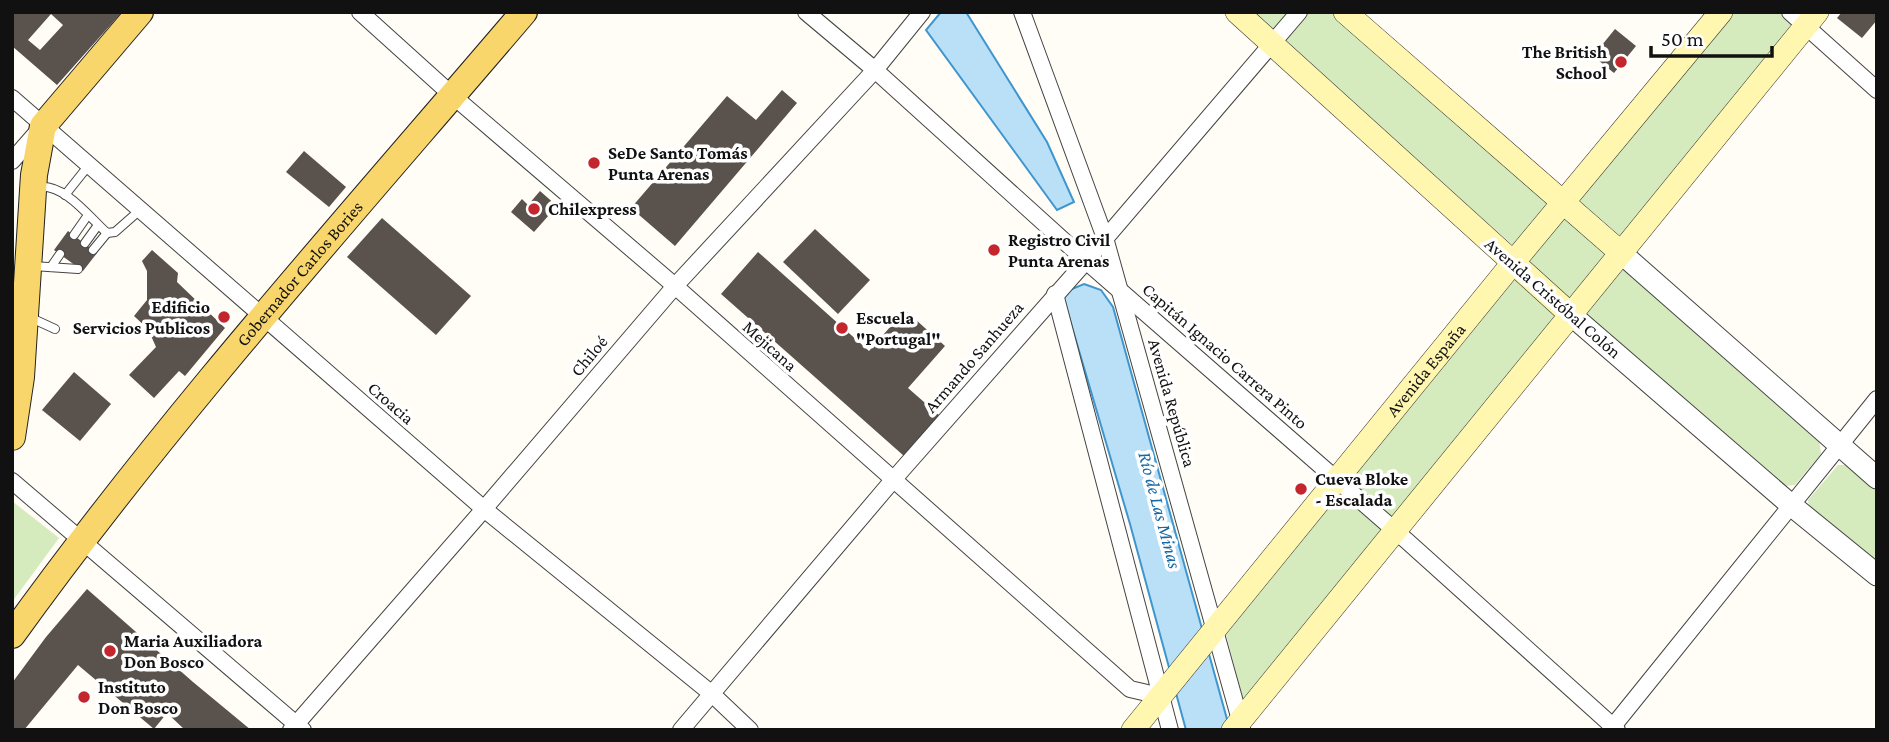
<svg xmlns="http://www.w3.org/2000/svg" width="1889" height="742" viewBox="0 0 1889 742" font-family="'Crimson Pro',serif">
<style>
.green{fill:#d5ebbd}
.water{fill:#b9e0f7;stroke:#3f96cf;stroke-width:2}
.building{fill:#5a524d;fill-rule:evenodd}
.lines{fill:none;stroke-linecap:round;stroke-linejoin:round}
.service-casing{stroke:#444;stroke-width:10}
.minor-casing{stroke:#444;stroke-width:18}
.tertiary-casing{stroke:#444;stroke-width:23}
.secondary-casing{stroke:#333;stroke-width:24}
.primary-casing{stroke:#222;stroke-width:28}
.service{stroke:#fff;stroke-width:8}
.minor{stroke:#fff;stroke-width:16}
.tertiary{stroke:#fff;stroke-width:21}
.secondary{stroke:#fff6b0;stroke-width:23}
.primary{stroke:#f9d66b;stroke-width:26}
.poi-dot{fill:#c4262e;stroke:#fff;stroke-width:2.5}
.labels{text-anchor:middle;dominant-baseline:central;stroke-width:7;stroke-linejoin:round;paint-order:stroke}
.poi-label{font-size:18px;font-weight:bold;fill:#111;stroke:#fff;text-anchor:start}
.street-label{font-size:18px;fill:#111;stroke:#fff}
.water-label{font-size:19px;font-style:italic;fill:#1768a6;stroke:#fff}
</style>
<rect width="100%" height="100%" fill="#fffdf5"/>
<!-- green -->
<g class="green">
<polygon points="1247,12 1345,12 1556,200 1516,248"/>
<polygon points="1732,12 1808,12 1244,703 1225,631"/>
<polygon points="1615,266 1624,268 1819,439 1821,454 1795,485 1783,486 1586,314 1585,306"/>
<polygon points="1838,465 1852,465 1877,487 1877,569 1810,511 1808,500"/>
<polygon points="12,501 59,538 12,602"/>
</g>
<!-- water -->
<g class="water">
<polygon points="941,12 966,12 1047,142 1074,202 1057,210 926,30"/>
<polygon points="1084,284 1101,290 1113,307 1230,730 1186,730 1130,524 1062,293"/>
</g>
<!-- building -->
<g class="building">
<path d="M12 12H122L57 85 12 46ZM51 14 63 25 40 50 28 40Z"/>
<polygon points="1842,12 1877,12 1877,20 1862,38 1837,18"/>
<polygon points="1615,29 1636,46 1614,73 1593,56"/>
<polygon points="782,90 797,103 675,246 631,208 727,96 756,120"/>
<polygon points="304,151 346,187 329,207 286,172"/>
<polygon points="540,191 557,206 534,232 511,212 522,199 528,205"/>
<polygon points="382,218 471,296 436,335 347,257"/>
<polygon points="815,229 870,280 838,314 783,262"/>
<polygon points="68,231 97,253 83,271 54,250"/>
<polygon points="152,250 178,273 177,282 225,328 185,376 179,371 154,398 129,375 156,347 148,329 134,316 147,300 147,271 142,261"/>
<polygon points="758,252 869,351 905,310 945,346 908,388 940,416 904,456 721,294"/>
<polygon points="74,372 111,404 80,441 42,410"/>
<polygon points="87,589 193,682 251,730 185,730 167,713 154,729 78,665 24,730 12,730 12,683 46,637"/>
</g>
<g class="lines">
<defs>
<g id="service">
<path d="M39 187C65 184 89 217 107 233L115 232 140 210"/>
<polyline points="65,195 89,165"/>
<polyline points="74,235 88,215"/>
<polyline points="85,243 98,225"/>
<polyline points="93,250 107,233"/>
<polyline points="33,266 78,269"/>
<polyline points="51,267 60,254"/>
<polyline points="29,317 55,329"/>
</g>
<g id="minor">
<polyline points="360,12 453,96 675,286 1130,689 1160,696"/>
<polyline points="806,12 875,70 1086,261 1407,541 1617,730"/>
<polyline points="1022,12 1105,238 1242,727"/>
<polyline points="1790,12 1877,90"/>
<polyline points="12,98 484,509 712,694 750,730"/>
<polyline points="12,161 39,130"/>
<polyline points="1055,294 1170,730"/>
<polyline points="12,481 303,730"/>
<polyline points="291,730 484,509 675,286 875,70 922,12"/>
<polyline points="681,730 893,480 1086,261 1299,12"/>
<polyline points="1610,730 1877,399"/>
</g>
<g id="tertiary">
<polyline points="1620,252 1877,478"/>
<polyline points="1570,314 1791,505 1877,575"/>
</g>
<g id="secondary">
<polyline points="1237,12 1570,314"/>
<polyline points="1345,12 1620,252"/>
<path id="s1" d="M1133 730 1512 264 1721 12"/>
<polyline points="1233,730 1817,12"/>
</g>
<g id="primary">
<polyline points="12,437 21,377 34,175 43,126 140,12"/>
<path id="s2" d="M12 635C169 417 350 216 524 12"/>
</g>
</defs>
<!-- service casing -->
<use href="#service" class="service-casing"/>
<!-- minor casing -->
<use href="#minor" class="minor-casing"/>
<!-- tertiary casing -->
<use href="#tertiary" class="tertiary-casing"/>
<!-- secondary casing -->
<use href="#secondary" class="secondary-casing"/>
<!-- primary casing -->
<use href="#primary" class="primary-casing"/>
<!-- service -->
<use href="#service" class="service"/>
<!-- minor -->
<use href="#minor" class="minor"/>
<!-- tertiary -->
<use href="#tertiary" class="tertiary"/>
<!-- secondary -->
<use href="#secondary" class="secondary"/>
<!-- primary -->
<use href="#primary" class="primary"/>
</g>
<!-- markers -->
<g class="poi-dot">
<circle cx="1621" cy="62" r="7"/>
<circle cx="594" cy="163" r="7"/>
<circle cx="534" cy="209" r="7"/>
<circle cx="994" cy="250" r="7"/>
<circle cx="224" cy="317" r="7"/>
<circle cx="842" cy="328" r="7"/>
<circle cx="1301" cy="489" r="7"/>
<circle cx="110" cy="651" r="7"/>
<circle cx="84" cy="697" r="7"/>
</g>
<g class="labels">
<!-- poi labels -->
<g class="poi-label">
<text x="1607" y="52" text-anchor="end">The British<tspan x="1607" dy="21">School</tspan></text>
<text x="608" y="153">SeDe Santo Tomás<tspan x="608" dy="21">Punta Arenas</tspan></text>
<text x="548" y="209">Chilexpress</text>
<text x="1008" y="240">Registro Civil<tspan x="1008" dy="21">Punta Arenas</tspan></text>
<text x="210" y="307" text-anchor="end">Edificio<tspan x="210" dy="21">Servicios Publicos</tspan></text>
<text x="856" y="318">Escuela<tspan x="856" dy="21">"Portugal"</tspan></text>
<text x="1315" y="479">Cueva Bloke<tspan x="1315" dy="21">- Escalada</tspan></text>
<text x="124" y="641">Maria Auxiliadora<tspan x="124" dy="21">Don Bosco</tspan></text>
<text x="98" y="687">Instituto<tspan x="98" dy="21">Don Bosco</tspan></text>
</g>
<!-- street labels -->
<g class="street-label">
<text stroke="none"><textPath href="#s2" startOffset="462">Gobernador Carlos Bories</textPath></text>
<text transform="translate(1553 298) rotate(41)">Avenida Cristóbal Colón</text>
<text transform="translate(770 346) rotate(42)">Mejicana</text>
<text transform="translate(589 356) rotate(-50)">Chiloé</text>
<text transform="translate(1225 356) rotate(41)">Capitán Ignacio Carrera Pinto</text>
<text transform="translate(974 357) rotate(-49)">Armando Sanhueza</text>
<text stroke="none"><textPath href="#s1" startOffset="464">Avenida España</textPath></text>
<text transform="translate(391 403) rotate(41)">Croacia</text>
<text transform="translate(1172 403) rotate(74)">Avenida República</text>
</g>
<!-- water labels -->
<g class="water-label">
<text transform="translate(1160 510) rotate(75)">Río de Las Minas</text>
</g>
</g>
<!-- border -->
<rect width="1889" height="742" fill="none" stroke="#111111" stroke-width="28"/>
<!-- scale -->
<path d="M1651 46v10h121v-10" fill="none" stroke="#111111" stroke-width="3.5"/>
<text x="1661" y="46" font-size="21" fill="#111111" stroke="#ffffff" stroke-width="5" paint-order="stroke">50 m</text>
</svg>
